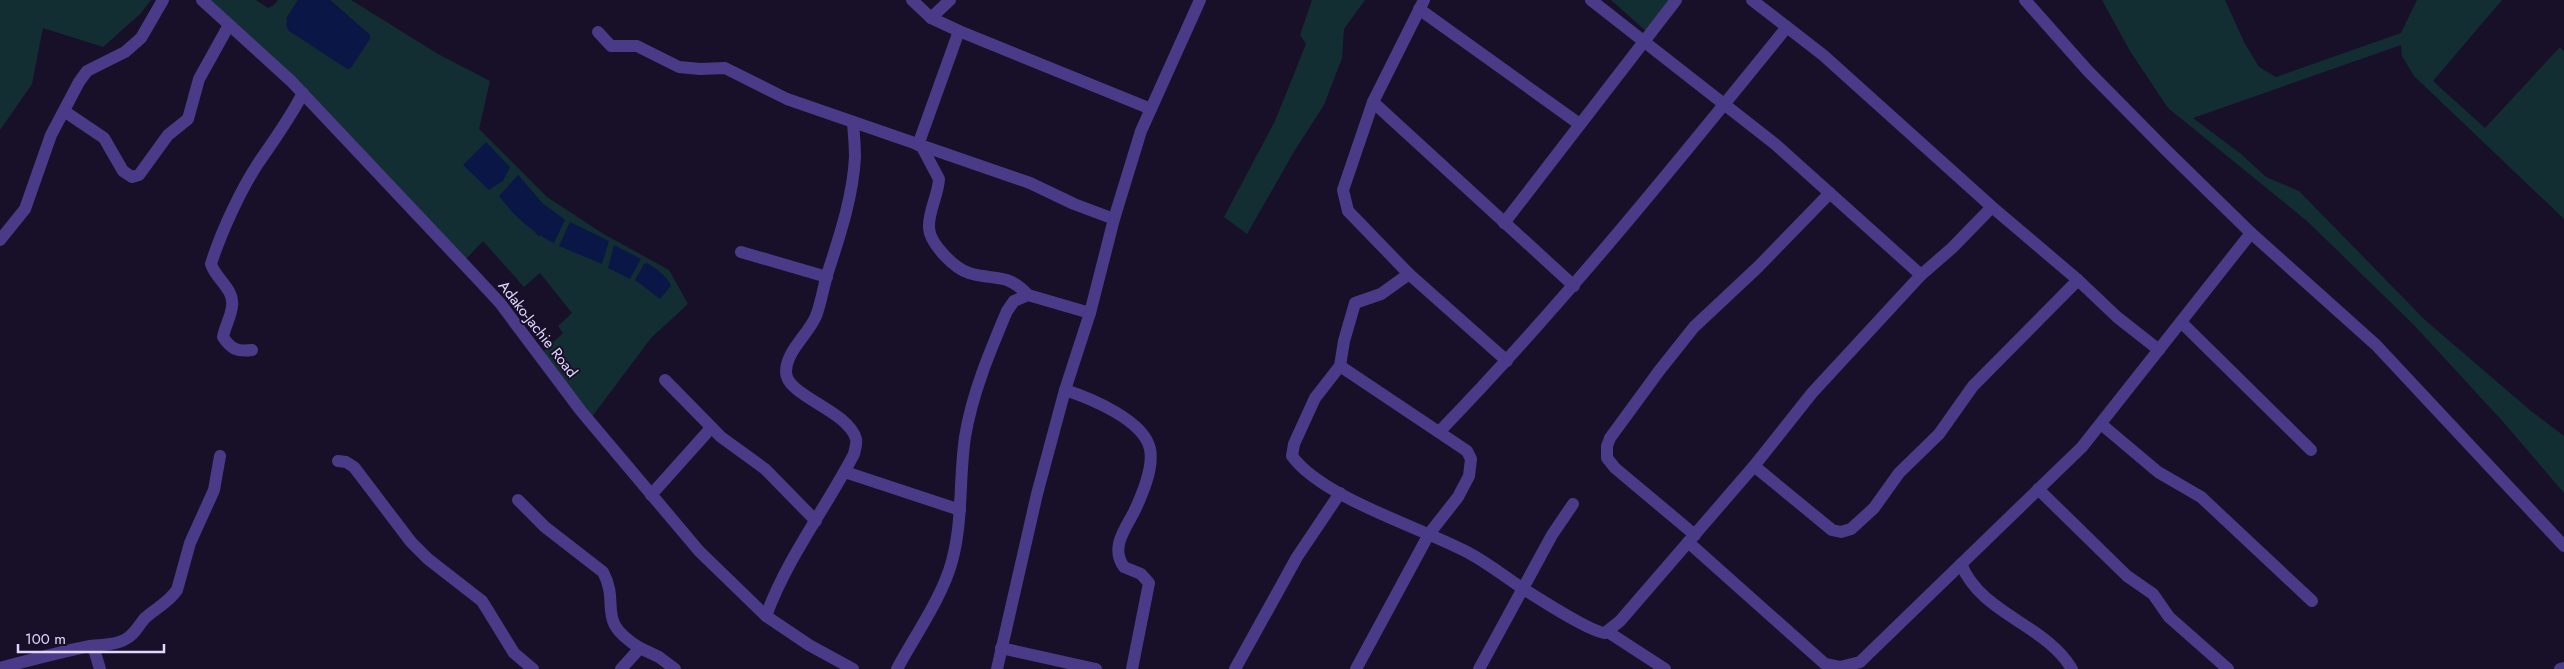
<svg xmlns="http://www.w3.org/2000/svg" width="2564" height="669" viewBox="0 0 2564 669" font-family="Jost,sans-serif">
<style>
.green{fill:#132e32;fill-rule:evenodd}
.water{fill:#0a1746}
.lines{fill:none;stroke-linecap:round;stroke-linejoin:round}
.minor{stroke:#493b87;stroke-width:12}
.labels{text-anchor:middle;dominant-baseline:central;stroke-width:4;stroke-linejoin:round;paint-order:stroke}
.street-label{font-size:15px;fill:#e1d6ff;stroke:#171028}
</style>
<rect width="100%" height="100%" fill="#171028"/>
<!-- green -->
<g class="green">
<polygon points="0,0 151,0 140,14 103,47 43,28 32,84 0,130"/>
<path d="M209 0H256L268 8 274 5 278 0H298L286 19 370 35 330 0H351L438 54 490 81 479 129 547 197 602 233 669 270 688 304 651 338 591 418 542 353 563 333 558 326 572 313 540 273 524 287 483 241 466 259ZM518 175 543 204 565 220 539 236 528 225Z"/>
<polygon points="1312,0 1365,0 1344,29 1342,58 1324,105 1295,150 1247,234 1224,217 1275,121 1306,44 1300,35"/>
<polygon points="1611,0 1672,0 1647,32"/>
<polygon points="2102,0 2225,0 2244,42 2259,67 2276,77 2401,33 2417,0 2502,0 2433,81 2485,128 2560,47 2564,52 2564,219 2414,76 2402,56 2401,45 2193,118 2241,154 2266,177 2299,191 2425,320 2531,411 2564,436 2564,493 2505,424 2414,325 2307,221 2168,108 2130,51"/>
</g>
<!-- water -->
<g class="water">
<path d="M298 0H330L370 35V39L351 68 347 69 289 31C282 20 292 10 298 0Z"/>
<polygon points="486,142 510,167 503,181 489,190 463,165"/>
<path d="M518 175 543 204 565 220 554 243C533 233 513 215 499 196Z"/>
<polygon points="570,222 609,241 602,264 559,246"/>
<polygon points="614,245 641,259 630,279 608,268"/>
<path d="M647 263C657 269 666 275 671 286L660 299 635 280 644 264Z"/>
</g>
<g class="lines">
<!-- minor -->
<g class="minor">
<polyline points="202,0 291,81 475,276 500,303 581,411 699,551 766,616 809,645 853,669"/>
<polyline points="912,0 931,18 959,31 1151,109"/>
<polyline points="1424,0 1373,102 1343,190 1348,211 1409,274 1507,361"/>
<polyline points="1591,0 1775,144 1921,275"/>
<polyline points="1752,0 1823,55 1992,207 2078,280 2117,317 2159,350"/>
<polyline points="2025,0 2088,71 2167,151 2251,233 2376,345 2564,546"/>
<polyline points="1419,9 1578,123"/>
<polyline points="931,18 950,0"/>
<polyline points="598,32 611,46 637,46 679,67 700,69 725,68 787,99 1030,183 1074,204 1114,219"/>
<polyline points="1373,102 1574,286"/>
<polyline points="64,111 104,138 123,171 132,177 139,175 168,135 188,119 199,79 229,25"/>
<polyline points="918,145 959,31"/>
<path d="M922 147 939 179C938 196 928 212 929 228 930 244 954 268 969 273 994 281 1007 272 1028 295"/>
<polyline points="1504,223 1676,0"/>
<polyline points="0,240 25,209 51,135 79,82 87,71 125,52 141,38 163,0"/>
<polyline points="741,252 827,277"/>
<path d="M1409 274 1381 294 1355 303 1344 341 1340 366 1315 398 1294 444 1292 456C1322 497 1416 526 1461 549 1483 559 1502 575 1522 588 1538 598 1590 632 1605 633L1620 621 1754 466 1812 393 1921 275 1952 248 1992 207"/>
<polyline points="2181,322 2311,450"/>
<path d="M252 350C237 352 231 349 223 337 225 326 231 317 232 306 235 290 215 278 211 264 221 232 241 189 259 162 275 139 290 118 303 93"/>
<polyline points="1340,366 1467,451 1471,459 1469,476 1458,497 1429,534 1356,669"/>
<polyline points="665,380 721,437 765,469 816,521"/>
<path d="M1065 390C1090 398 1144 420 1150 449 1154 468 1142 495 1134 512 1125 529 1110 548 1124 567L1141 574 1149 583 1132 669"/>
<polyline points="2101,424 2158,472 2201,497 2312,601"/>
<path d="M1439 432C1563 304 1675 165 1787 27"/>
<polyline points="338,461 346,462 354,467 411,542 428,559 482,601 514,653 533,669"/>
<polyline points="1754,466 1832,530 1841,532 1851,529 1874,508 1899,473 1939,434 1973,386 2078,280"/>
<polyline points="845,472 960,510"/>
<polyline points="2038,489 2127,576 2153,594 2169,617 2228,669"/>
<polyline points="651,495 711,428"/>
<path d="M518 500 545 527 603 572C621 606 594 620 640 648"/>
<polyline points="1695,535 1615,468 1607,458 1607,446 1610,438 1659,371 1694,327 1758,267 1830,193"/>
<polyline points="1688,542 1825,664 1840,667 1860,662 2082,447 2251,233"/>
<path d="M1961 564C1982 615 2044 623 2072 669"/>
<path d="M766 616C787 558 826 508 854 454 855 450 857 443 856 439 848 410 786 396 786 372 786 351 808 335 816 316 821 303 823 289 827 275 839 238 853 197 855 157 855 146 854 135 853 123"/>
<polyline points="1608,632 1665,669"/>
<polyline points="93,646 100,669"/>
<polyline points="1001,648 1096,669"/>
<path d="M0 668C30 660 60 652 90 646 102 644 113 646 124 640 134 636 138 626 145 618 156 608 168 603 177 590L190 543 214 490 220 456"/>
<polyline points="621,669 640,648 659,657 675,669"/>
<path d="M897 669C914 637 943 596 952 561 963 521 959 478 965 437 972 394 990 351 1007 311L1014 301 1028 295 1090 313"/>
<polyline points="997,669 1037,494 1065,390 1090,313 1114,219 1141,131 1200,0"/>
<polyline points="1235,669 1297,557 1340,493"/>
<polyline points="1479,669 1552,535 1573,504"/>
<polyline points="2560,669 2564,668"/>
</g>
</g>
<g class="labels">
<!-- street labels -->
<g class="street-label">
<text transform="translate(538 329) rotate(52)">Adako-Jachie Road</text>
</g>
</g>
<!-- scale -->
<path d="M18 644v8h146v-8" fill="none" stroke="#e1d6ff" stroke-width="2.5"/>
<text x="25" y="644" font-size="15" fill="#e1d6ff" stroke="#171028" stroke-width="4" paint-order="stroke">100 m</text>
</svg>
